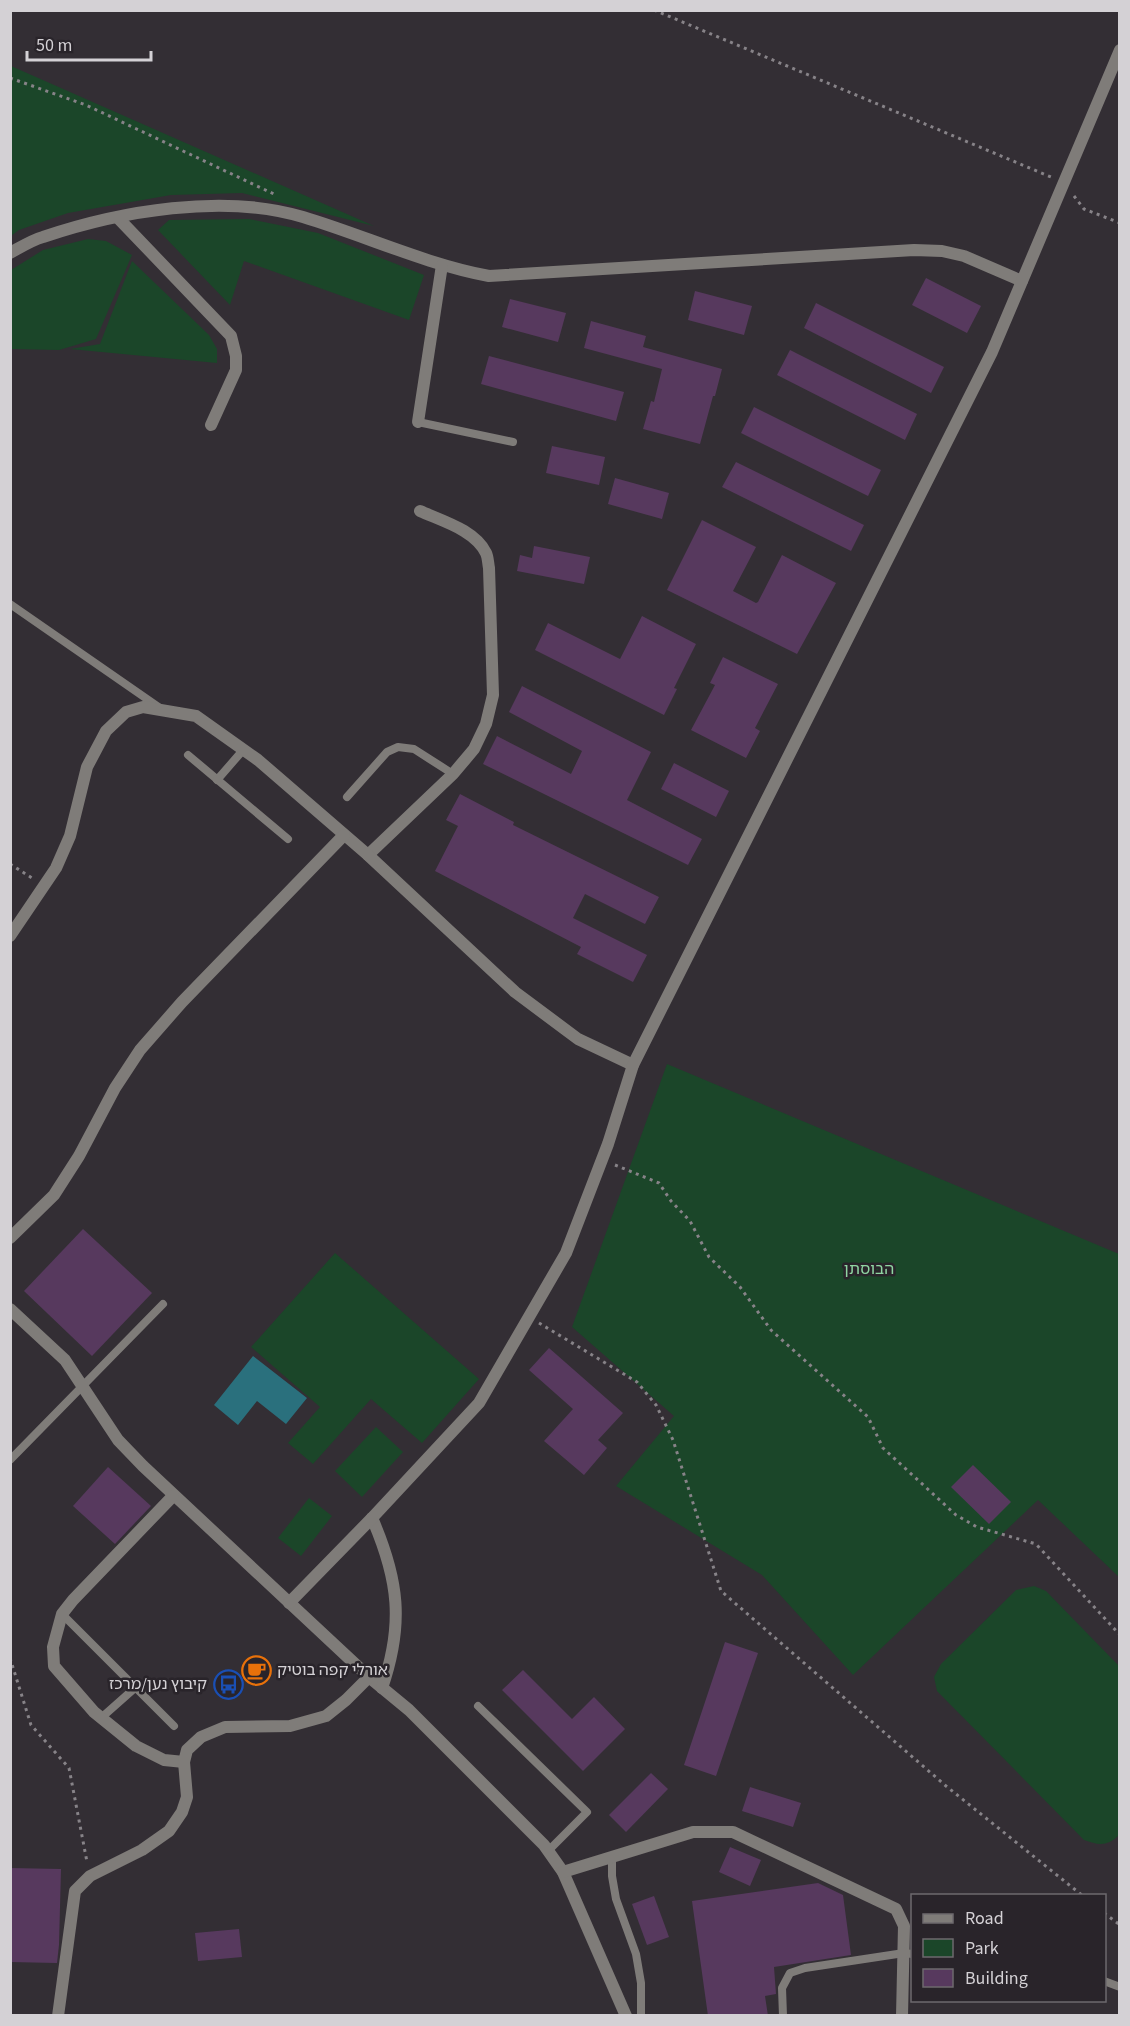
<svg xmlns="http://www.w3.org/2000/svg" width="1130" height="2026" viewBox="0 0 1130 2026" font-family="'Source Sans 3','Noto Sans Hebrew',sans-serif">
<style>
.green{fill:#1b4629}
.water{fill:#2a707d}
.building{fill:#57395e}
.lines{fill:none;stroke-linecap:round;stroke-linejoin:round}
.path{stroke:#878388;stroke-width:3;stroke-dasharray:3 4.5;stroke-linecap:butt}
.lane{stroke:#7f7c79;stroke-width:8}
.street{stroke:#7f7c79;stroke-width:12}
.labels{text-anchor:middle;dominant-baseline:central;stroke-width:5;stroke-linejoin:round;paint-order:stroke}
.park-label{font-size:16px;fill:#8fd5a2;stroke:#29242a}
.poi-label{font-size:16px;fill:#d4d1d5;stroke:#29242a;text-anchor:start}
</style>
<rect width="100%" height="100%" fill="#332e34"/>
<!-- green -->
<g class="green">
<polygon points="11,66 374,226 242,193 171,195 68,213 19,230 11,236"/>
<polygon points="249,219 318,233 424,275 409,320 244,261 230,305 158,230 169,220"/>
<polygon points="88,239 106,241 132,255 96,339 59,350 11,349 11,270 43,250"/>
<polygon points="132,261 209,335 217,349 217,363 70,349 100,344"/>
<polygon points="667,1064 1119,1254 1119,1577 1038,1500 853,1675 762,1575 616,1486 674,1416 572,1327"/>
<polygon points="335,1253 479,1379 422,1443 371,1399 313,1464 288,1443 320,1407 251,1347"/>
<polygon points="376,1427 403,1452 362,1497 335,1471"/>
<polygon points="309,1498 332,1516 301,1556 278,1538"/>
<path d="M1034 1586 1046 1591 1119 1666V1835C1107 1847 1098 1845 1084 1840L937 1691 934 1677 941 1664 1016 1590Z"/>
</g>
<!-- water -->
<polygon class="water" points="253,1356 307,1398 286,1424 257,1401 238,1425 214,1405"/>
<!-- building -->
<g class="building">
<polygon points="926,278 981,306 967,333 912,305"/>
<polygon points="695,291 752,306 744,335 688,320"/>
<polygon points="510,299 566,313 558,342 502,327"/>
<polygon points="816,303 944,367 931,393 804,328"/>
<polygon points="591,321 646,336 643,347 722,369 715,396 713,396 700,444 643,429 651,401 654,402 662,369 584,348"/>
<polygon points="790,350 917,414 905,440 777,375"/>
<polygon points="489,356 624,392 616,421 481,384"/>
<polygon points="754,407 881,470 868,496 741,433"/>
<polygon points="552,446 605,457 599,485 546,473"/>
<polygon points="736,462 864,525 851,551 722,487"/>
<polygon points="615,478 669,493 662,519 608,504"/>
<polygon points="702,520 756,547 733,591 756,603 758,602 782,555 836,583 797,654 667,590"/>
<polygon points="534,546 590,557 584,584 517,571 520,555 532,558"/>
<polygon points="642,616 696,644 674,688 677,689 664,715 535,650 548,623 620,659"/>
<polygon points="723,657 778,684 755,728 760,731 746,758 691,730 715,685 710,683"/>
<polygon points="522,686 651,752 627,800 702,839 688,865 483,764 497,736 571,774 582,751 509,712"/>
<polygon points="674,763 729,791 716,817 661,789"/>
<polygon points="460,794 514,822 513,825 659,897 645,924 585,894 573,918 647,955 633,982 577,954 581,947 435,871 458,826 446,820"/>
<polygon points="83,1229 152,1293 92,1356 24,1291"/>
<polygon points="549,1348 623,1413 598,1440 607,1448 584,1475 544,1441 573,1409 529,1370"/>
<polygon points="973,1465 1011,1502 989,1524 951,1487"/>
<polygon points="108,1467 151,1506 115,1544 73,1506"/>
<polygon points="725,1642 758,1653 716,1776 684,1765"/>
<polygon points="523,1670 572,1719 594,1697 625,1729 583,1771 502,1690"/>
<polygon points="651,1773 668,1789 626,1832 609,1815"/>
<polygon points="750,1787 801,1803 793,1827 742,1811"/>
<polygon points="730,1847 761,1860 750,1886 719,1872"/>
<polygon points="10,1868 61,1869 59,1945 57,1963 10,1962"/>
<polygon points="818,1883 843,1895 851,1955 774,1967 776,1994 765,1996 768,2016 708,2016 692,1901"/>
<polygon points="654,1896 669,1937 647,1945 632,1904"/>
<polygon points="239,1929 242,1957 198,1961 195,1933"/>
</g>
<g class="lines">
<!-- path -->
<g class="path">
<polyline points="654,10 1051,177"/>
<polyline points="10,78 86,105 276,195"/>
<polyline points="1074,196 1084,209 1120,223"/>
<polyline points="10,864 32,878"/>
<polyline points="615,1165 659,1183 671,1201 690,1221 709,1257 740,1287 771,1330 868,1417 883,1448 956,1515 977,1527 1036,1544 1120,1635"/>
<polyline points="539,1323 637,1382 656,1405 673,1440 721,1591 946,1786 1083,1896"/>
<polyline points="10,1658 31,1725 69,1768 87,1862"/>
<polyline points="1104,1913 1120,1925"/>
</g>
<!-- lane -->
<g class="lane">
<polyline points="418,422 513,442"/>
<polyline points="10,604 160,708"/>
<polyline points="188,755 288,839"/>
<polyline points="217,780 244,749"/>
<polyline points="347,797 387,752 398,747 414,749 453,774"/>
<polyline points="10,1460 163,1304"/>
<polyline points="62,1614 174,1726"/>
<polyline points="478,1706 587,1812 548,1851"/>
<polyline points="101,1718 136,1687"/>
<polyline points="612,1856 612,1876 616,1899 636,1954 641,1983 641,2016"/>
<polyline points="1104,1981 1120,1987"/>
<polyline points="783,2016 782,1988 790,1973 805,1968 904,1953 912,1954"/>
</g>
<!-- street -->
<g class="street">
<polyline points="118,218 231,336 236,356 236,370 211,425"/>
<path d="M10 253C21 247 32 240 43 237 120 211 224 193 303 217 366 236 425 264 489 276L914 250 942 251 964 256 1022 281"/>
<polyline points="418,422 442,265"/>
<path d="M368 855 453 774 474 749 486 724 493 695 489 568C488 563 488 557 486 553 475 530 442 521 420 511"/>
<polyline points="10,936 56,868 70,836 87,767 106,731 126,712 143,707 196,716 258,760 368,855 515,992 578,1039 633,1065"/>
<polyline points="10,1238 54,1195 79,1156 115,1088 140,1050 182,1002 344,835"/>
<polyline points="10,1309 65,1360 118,1440 143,1466 369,1677 409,1710 544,1845 563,1872 626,2016"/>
<polyline points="173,1496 73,1600 62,1614 53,1647 54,1666 94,1712 136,1746 164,1760 184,1762"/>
<path d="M372 1518C399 1580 404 1624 382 1688"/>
<polyline points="289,1603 372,1518 479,1403 566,1253 608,1144 633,1065 992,352 1120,50"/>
<polyline points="563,1872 693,1832 733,1832 896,1909 904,1926 902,2016"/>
<polyline points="58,2016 75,1891 90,1876 142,1850 169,1831 182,1812 187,1797 184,1762 187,1750 201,1737 225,1727 290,1726 326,1716 346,1700 369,1677"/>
</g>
</g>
<!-- icons -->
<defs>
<symbol id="cafe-ring" viewBox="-11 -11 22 22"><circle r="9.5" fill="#29242a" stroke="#e8710a" stroke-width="1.5"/><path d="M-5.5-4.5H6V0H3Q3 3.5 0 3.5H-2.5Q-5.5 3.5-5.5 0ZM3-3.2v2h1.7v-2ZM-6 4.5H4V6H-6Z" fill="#e8710a"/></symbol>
<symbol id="bus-ring" viewBox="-11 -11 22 22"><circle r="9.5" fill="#29242a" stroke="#1a4fb4" stroke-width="1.5"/><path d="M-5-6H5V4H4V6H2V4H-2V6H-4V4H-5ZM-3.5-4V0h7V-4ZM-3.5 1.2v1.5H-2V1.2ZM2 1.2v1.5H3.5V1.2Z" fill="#1a4fb4"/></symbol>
</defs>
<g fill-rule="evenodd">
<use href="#cafe-ring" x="240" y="1654" width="33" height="33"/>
<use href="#bus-ring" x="212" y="1668" width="33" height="33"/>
</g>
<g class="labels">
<!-- park labels -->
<g class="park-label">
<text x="869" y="1269">הבוסתן</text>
</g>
<!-- poi labels -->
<g class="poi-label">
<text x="277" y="1670">אורלי קפה בוטיק</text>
<text x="207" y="1684" text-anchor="end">קיבוץ נען/מרכז</text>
</g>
</g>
<!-- border -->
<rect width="1130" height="2026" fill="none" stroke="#d4d1d5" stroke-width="24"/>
<!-- legend -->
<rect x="911" y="1894" width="195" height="108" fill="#29242a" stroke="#6d696e" stroke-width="1.5"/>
<rect x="923" y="1914" width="30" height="9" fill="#7f7c79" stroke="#6d696e" stroke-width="1.5"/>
<text x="965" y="1924" font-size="18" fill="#d4d1d5">Road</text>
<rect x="923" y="1939" width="30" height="18" fill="#1b4629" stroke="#6d696e" stroke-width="1.5"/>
<text x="965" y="1954" font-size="18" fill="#d4d1d5">Park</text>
<rect x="923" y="1969" width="30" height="18" fill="#57395e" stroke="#6d696e" stroke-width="1.5"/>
<text x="965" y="1984" font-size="18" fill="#d4d1d5">Building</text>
<!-- scale -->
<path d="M27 51v9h124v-9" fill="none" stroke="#d4d1d5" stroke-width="3"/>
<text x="36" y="51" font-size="18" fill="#d4d1d5" stroke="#29242a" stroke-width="4.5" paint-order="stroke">50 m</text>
</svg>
